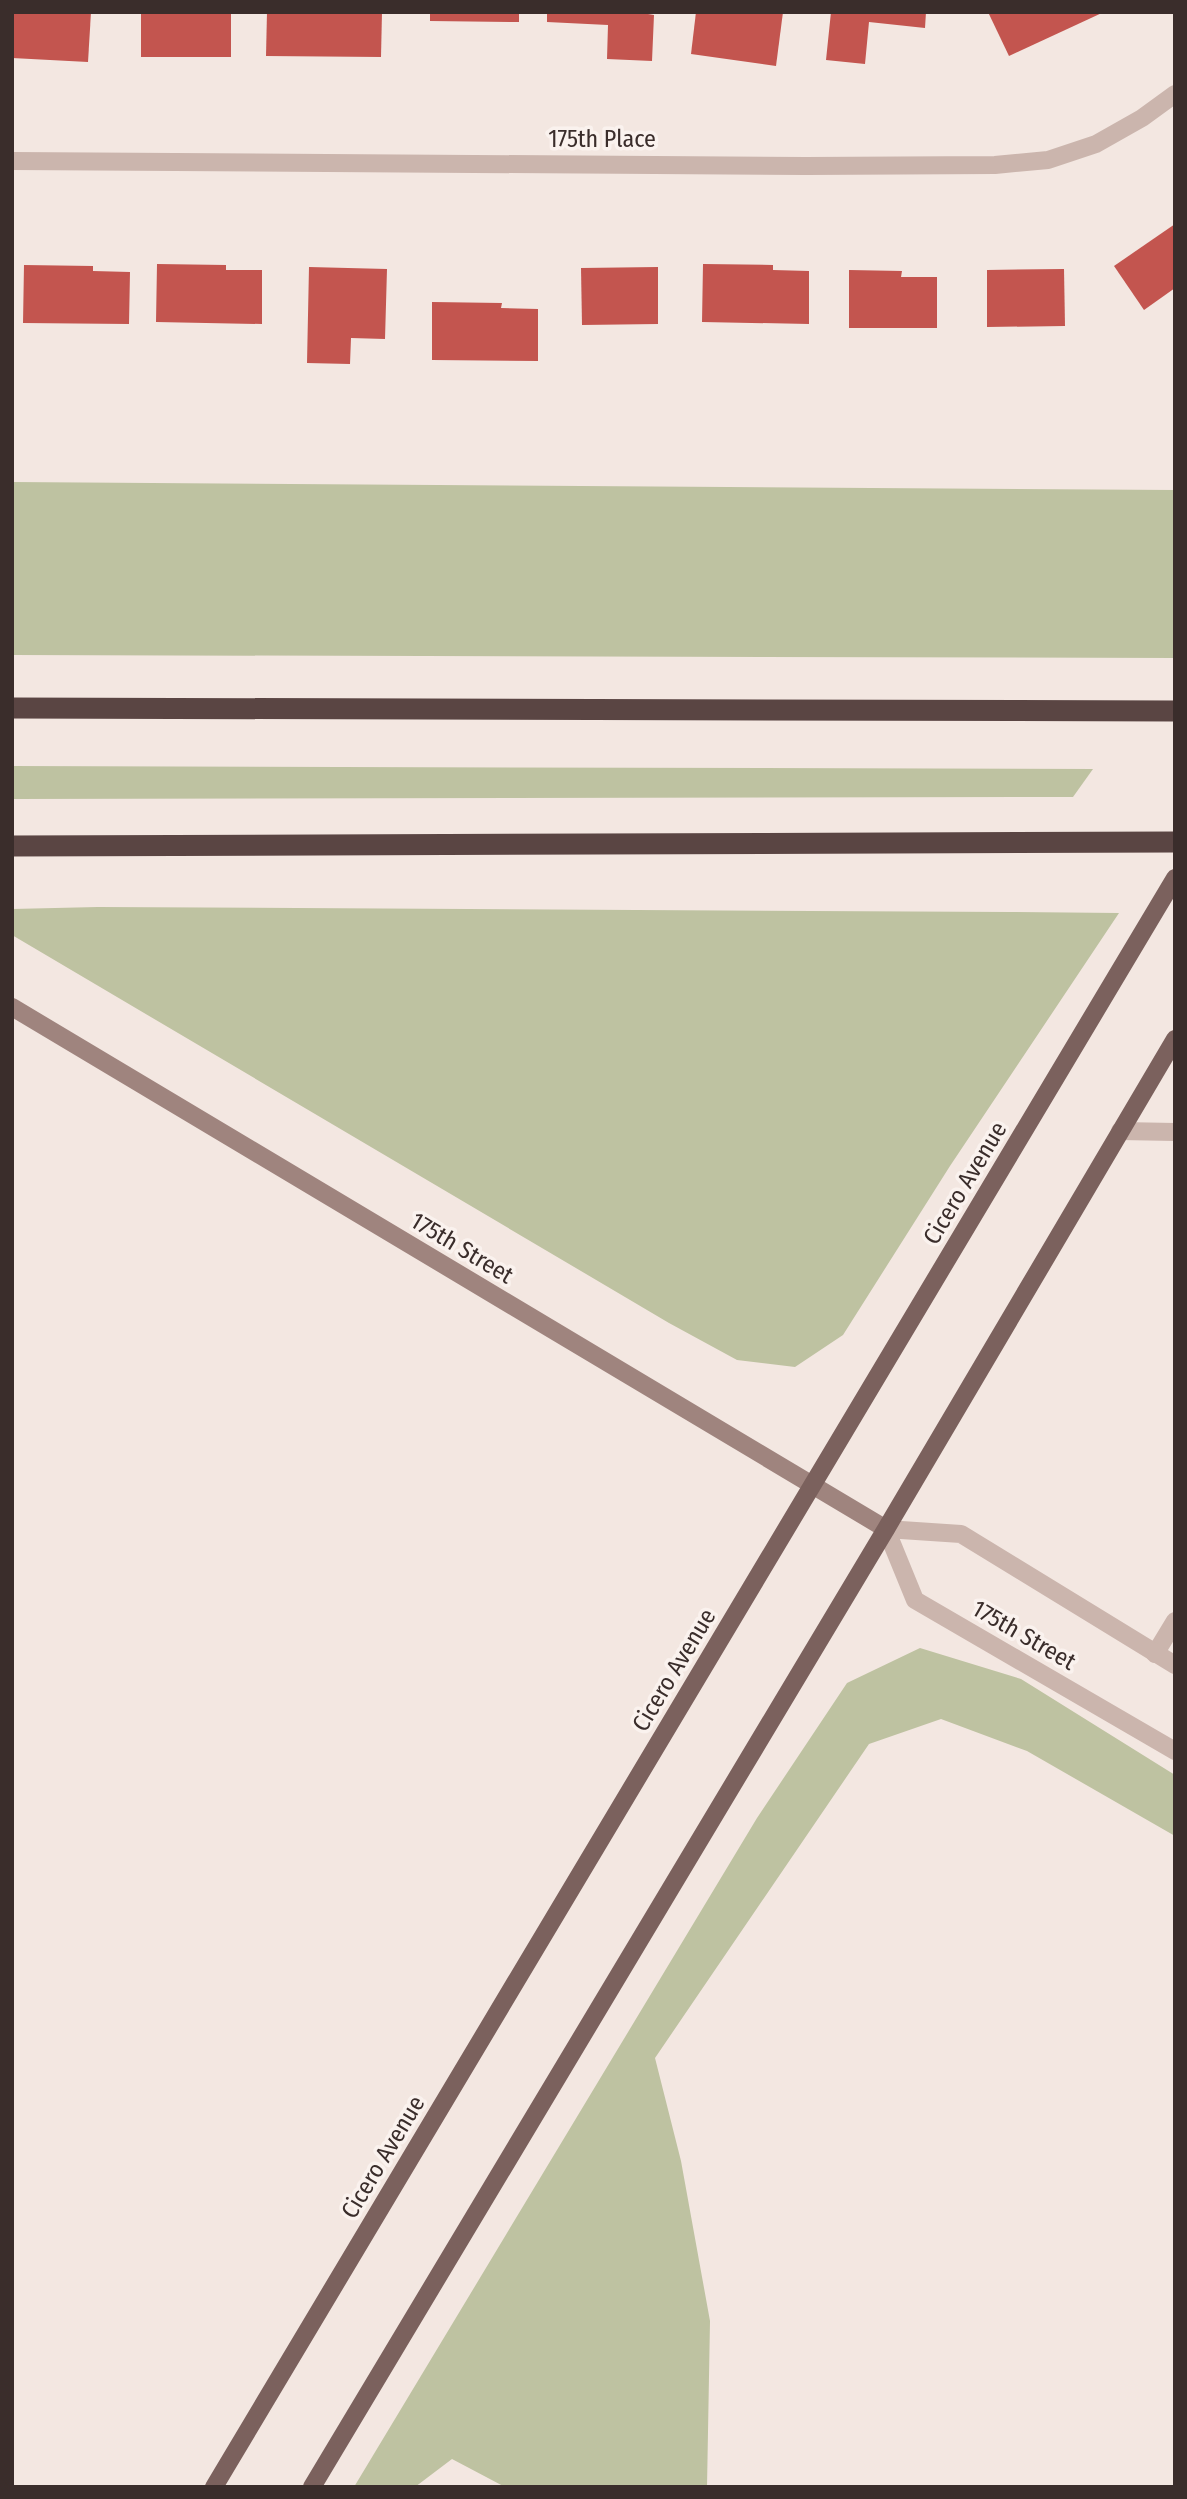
<svg xmlns="http://www.w3.org/2000/svg" width="1187" height="2499" viewBox="0 0 1187 2499" font-family="'Fira Sans Condensed',sans-serif">
<style>
.green{fill:#bec2a1}
.building{fill:#c3554f}
.lines{fill:none;stroke-linecap:round;stroke-linejoin:round}
.service{stroke:#cbb5ad;stroke-width:18}
.minor{stroke:#cbb5ad;stroke-width:18}
.tertiary{stroke:#cbb5ad;stroke-width:18}
.secondary{stroke:#9f847e;stroke-width:18}
.primary{stroke:#7b615d;stroke-width:18}
.motorway{stroke:#5a4543;stroke-width:21}
.labels{text-anchor:middle;dominant-baseline:central;stroke-width:7;stroke-linejoin:round;paint-order:stroke}
.street-label{font-size:24px;fill:#3a2d2b;stroke:#faf2ee}
</style>
<rect width="100%" height="100%" fill="#f3e7e1"/>
<!-- green -->
<g class="green">
<polygon points="12,482 1175,490 1175,658 12,655"/>
<polygon points="12,766 1093,769 1073,797 12,799"/>
<polygon points="98,907 1009,912 1119,913 950,1166 843,1335 795,1367 737,1360 669,1323 12,935 12,909"/>
<polygon points="920,1648 1021,1679 1175,1775 1175,1836 1027,1751 941,1719 869,1744 655,2058 681,2161 710,2321 707,2487 505,2487 452,2459 415,2487 354,2487 757,1818 847,1683"/>
</g>
<!-- building -->
<g class="building">
<polygon points="14,12 91,12 88,62 12,58"/>
<rect x="141" y="12" width="90" height="45"/>
<polygon points="267,12 382,12 381,57 266,56"/>
<polygon points="430,12 519,12 519,22 430,21"/>
<polygon points="547,12 636,12 654,15 652,61 607,59 608,25 547,22"/>
<polygon points="696,12 783,12 776,66 691,54"/>
<polygon points="831,12 926,12 925,28 869,22 865,64 826,60"/>
<polygon points="988,12 1104,12 1009,56"/>
<polygon points="1175,224 1175,288 1144,310 1114,266"/>
<polygon points="157,264 226,265 226,270 262,270 262,324 156,322"/>
<polygon points="703,264 773,265 773,270 809,271 809,324 702,322"/>
<polygon points="24,265 93,266 93,271 130,272 129,324 23,323"/>
<polygon points="309,267 387,269 385,339 351,338 350,364 307,363"/>
<polygon points="658,267 658,324 582,325 581,268"/>
<polygon points="1064,269 1065,326 987,327 987,270"/>
<polygon points="849,270 902,271 901,277 937,277 937,328 849,328"/>
<polygon points="432,302 502,303 501,308 538,309 538,361 432,360"/>
</g>
<g class="lines">
<!-- service -->
<polyline class="service" points="1155,1654 1175,1621"/>
<!-- minor -->
<g class="minor">
<polyline points="12,161 806,166 995,165 1048,160 1096,144 1142,118 1175,94"/>
<polyline points="1120,1131 1175,1132"/>
</g>
<!-- tertiary -->
<polyline class="tertiary" points="1175,1665 961,1534 886,1529 915,1600 1175,1751"/>
<!-- secondary -->
<polyline class="secondary" points="12,1007 886,1529"/>
<!-- primary -->
<g class="primary">
<polyline points="214,2487 1175,878"/>
<polyline points="312,2487 886,1529 1175,1039"/>
</g>
<!-- motorway -->
<g class="motorway">
<polyline points="12,708 1175,711"/>
<polyline points="12,846 1175,842"/>
</g>
</g>
<g class="labels">
<!-- street labels -->
<g class="street-label">
<text x="602" y="139">175th Place</text>
<text transform="translate(965 1183) rotate(-59)">Cicero Avenue</text>
<text transform="translate(462 1248) rotate(31)">175th Street</text>
<text transform="translate(1024 1635) rotate(30)">175th Street</text>
<text transform="translate(674 1670) rotate(-59)">Cicero Avenue</text>
<text transform="translate(383 2157) rotate(-59)">Cicero Avenue</text>
</g>
</g>
<!-- border -->
<rect width="1187" height="2499" fill="none" stroke="#3a2d2b" stroke-width="28"/>
</svg>
